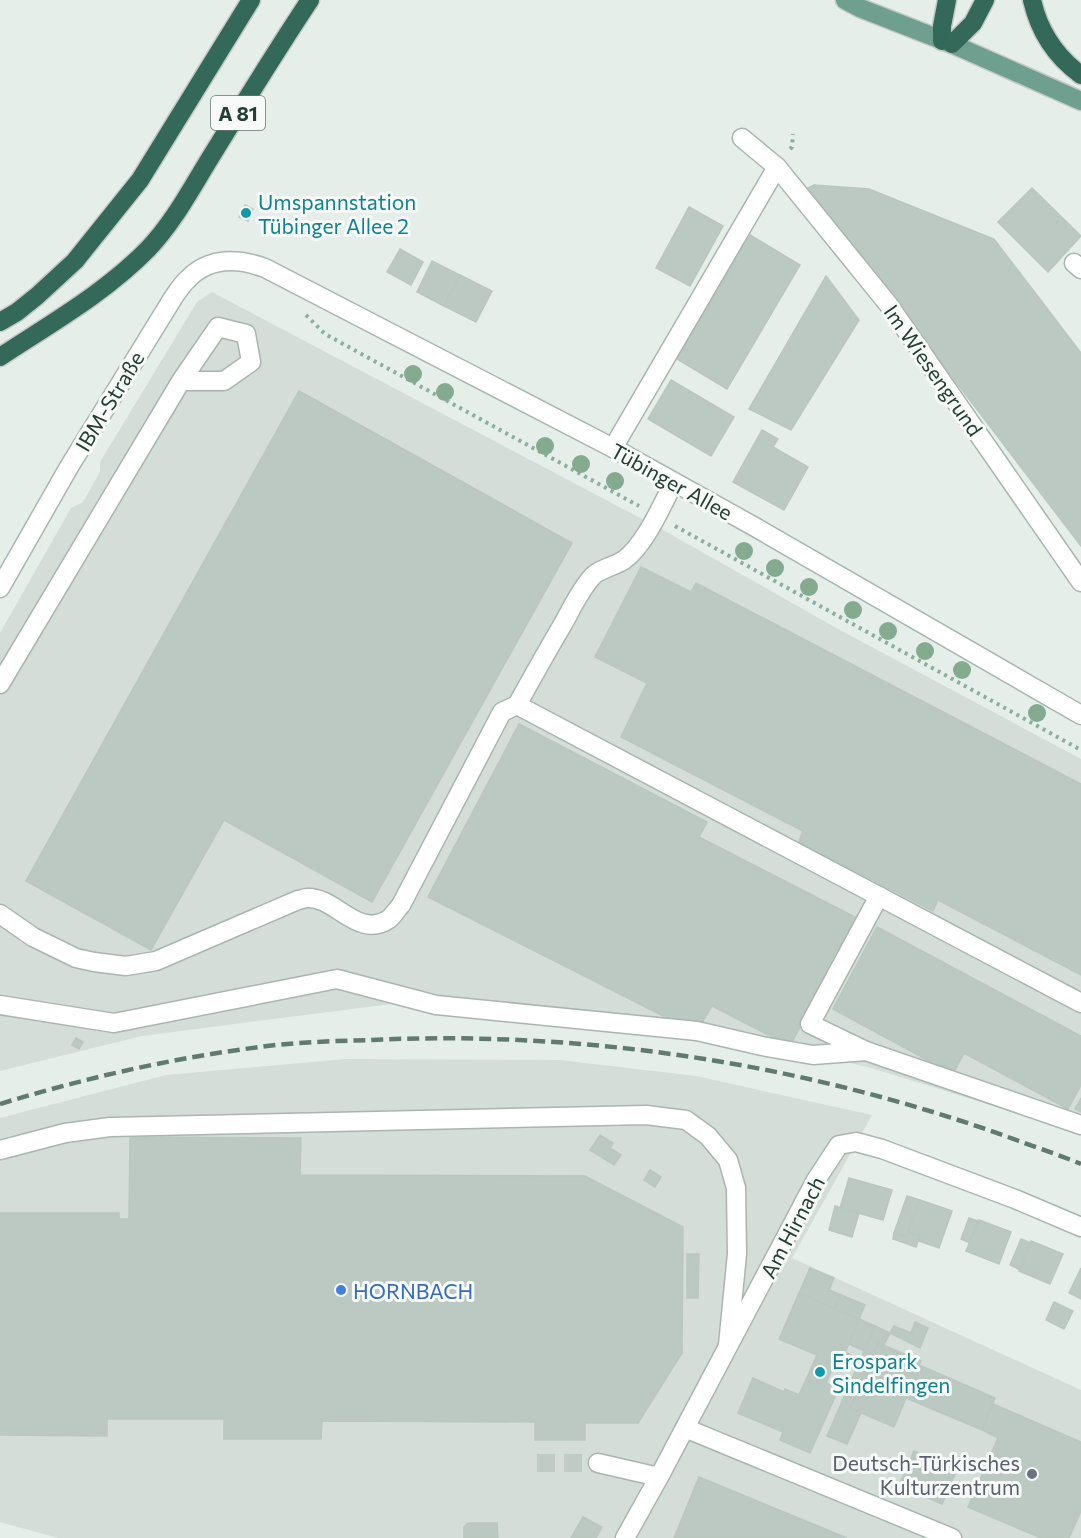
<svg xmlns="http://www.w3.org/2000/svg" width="1081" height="1538" viewBox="0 0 1081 1538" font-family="Commissioner,sans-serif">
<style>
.built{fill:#d4ddd8}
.building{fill:#bcc8c2;stroke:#b9c7c0;stroke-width:1.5}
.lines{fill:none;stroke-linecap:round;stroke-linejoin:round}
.minor-tunnel{stroke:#c0cbc6;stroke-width:18;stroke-dasharray:18 9;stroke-linecap:butt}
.minor-casing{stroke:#a9b6b0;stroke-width:21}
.major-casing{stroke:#c2c9c6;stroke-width:21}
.highway-casing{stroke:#c2c9c6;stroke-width:21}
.path{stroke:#89ae9f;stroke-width:4;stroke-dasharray:3 4.5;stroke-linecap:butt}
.minor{stroke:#fff;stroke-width:18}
.major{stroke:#6f9f8e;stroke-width:18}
.highway{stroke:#346858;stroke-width:18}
.rail{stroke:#617a70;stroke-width:4.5;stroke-dasharray:12 6;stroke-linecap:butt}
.tree{fill:#84aa8f}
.culture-dot{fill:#0f9aa8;stroke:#f7faf8;stroke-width:2}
.shop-dot{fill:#3f7fe0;stroke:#f7faf8;stroke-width:2}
.worship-dot{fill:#6b7280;stroke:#f7faf8;stroke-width:2}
.labels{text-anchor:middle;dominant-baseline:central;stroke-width:6;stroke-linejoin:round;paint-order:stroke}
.shield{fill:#f7faf8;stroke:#657770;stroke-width:1.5}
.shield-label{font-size:20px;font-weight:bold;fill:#263f35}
.culture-label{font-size:21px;fill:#0d838f;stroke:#f7faf8;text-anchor:start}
.street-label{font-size:21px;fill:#263f35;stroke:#f7faf8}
.shop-label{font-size:21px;fill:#366cbe;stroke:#f7faf8;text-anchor:start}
.worship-label{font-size:21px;fill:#5b616d;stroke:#f7faf8;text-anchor:end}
</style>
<rect width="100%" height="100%" fill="#e6eeea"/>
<!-- built -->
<g class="built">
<polygon points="212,292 663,530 840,630 1081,759 1081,1133 868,1067 677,1025 438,998 142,1036 0,1071 0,633 71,508 83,502 100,472 100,462 197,302"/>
<polygon points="345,1059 560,1060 696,1076 872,1115 792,1258 1081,1390 1081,1538 58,1538 0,1522 0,1118 166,1075"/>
</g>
<!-- building -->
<g class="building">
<polygon points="814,185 869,189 994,239 1081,353 1081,546 808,188"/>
<polygon points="1032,188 1081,236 1048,272 998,222"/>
<polygon points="245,205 253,209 248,221 239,217"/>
<polygon points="689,207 723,226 690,286 656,268"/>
<polygon points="750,235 800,265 727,389 677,359"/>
<polygon points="400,249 423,262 411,285 387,272"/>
<polygon points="432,261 460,275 444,306 417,292"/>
<polygon points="460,275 492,291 476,322 444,306"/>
<polygon points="826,276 859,320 791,430 749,409"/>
<polygon points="671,380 734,417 711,456 648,419"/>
<polygon points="299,391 572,543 372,902 224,820 151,950 26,881"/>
<polygon points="762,430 778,439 773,447 808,467 784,510 733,482"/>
<polygon points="641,567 691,592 696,583 1081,784 1081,975 938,900 933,911 799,842 803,831 621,737 647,683 595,657"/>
<polygon points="519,724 707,822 699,837 857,918 790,1046 712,1006 701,1024 675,1022 428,897"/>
<polygon points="877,927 1081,1036 1081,1085 1068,1109 964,1053 953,1074 833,1009"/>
<polygon points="76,1038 83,1042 79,1049 72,1045"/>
<polygon points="1081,1098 1081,1112 1075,1109"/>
<polygon points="600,1135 613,1143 610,1148 621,1155 614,1165 590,1150"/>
<polygon points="130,1137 301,1138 300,1175 585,1176 683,1227 682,1353 638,1423 585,1423 585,1440 535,1440 535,1422 322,1421 321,1439 224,1439 224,1419 107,1419 107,1436 0,1435 0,1213 119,1213 119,1219 129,1219"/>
<polygon points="650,1170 661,1177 655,1187 644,1180"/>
<polygon points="849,1178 892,1190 883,1220 840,1208"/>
<polygon points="907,1196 920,1200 907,1237 894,1233"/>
<polygon points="920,1200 952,1211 939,1248 919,1241 920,1236 908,1232"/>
<polygon points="835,1206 859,1213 852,1237 829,1230"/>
<polygon points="969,1218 978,1221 970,1243 961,1239"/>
<polygon points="979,1220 1011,1232 999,1264 966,1251"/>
<polygon points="908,1232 920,1236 916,1247 893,1239 894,1233 907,1237"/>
<polygon points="1021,1239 1031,1243 1020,1270 1010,1265"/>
<polygon points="1031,1241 1063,1254 1050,1284 1019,1271"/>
<polygon points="687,1254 699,1254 698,1298 687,1298"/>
<polygon points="810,1268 834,1278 829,1290 841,1295 835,1309 799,1293"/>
<polygon points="1081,1268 1081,1299 1069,1293"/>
<polygon points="799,1293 859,1319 840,1365 835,1363 826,1383 839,1388 810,1453 780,1440 783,1432 738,1413 753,1378 784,1392 785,1389 799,1395 817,1355 779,1339"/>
<polygon points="841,1295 865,1305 859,1319 835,1309"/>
<polygon points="1054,1302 1073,1311 1064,1329 1046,1320"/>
<polygon points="859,1319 875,1326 864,1351 849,1344"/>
<polygon points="915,1322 928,1328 920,1348 890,1333 894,1326 911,1333"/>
<polygon points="875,1326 890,1333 884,1345 878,1343 850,1408 861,1413 847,1444 827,1436"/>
<polygon points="878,1343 921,1361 919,1365 995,1398 982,1430 906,1398 894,1427 850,1408"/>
<polygon points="845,1352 853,1356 847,1368 840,1365"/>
<polygon points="993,1404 1081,1442 1081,1511 1069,1538 1041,1538 968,1507 998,1438 982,1430"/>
<polygon points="914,1451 957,1470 942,1504 899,1485"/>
<polygon points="699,1477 847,1538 674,1538"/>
<polygon points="583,1517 602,1527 596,1538 571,1538"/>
<polygon points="468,1523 497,1523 498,1538 464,1538 464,1527"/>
</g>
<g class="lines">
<!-- minor-tunnel -->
<polyline class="minor-tunnel" points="537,1463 598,1463"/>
<defs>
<g id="minor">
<polyline points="742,138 777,167"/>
<polyline points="1074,263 1081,269"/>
<polyline points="613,448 777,167 888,304 1081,582"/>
<path d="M0 588 69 467 173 298C178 291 182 284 188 279 209 257 238 258 265 268L613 448 755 527 1081 715"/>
<polyline points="0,684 181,381 218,327 246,334 251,362 224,381 181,381"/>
<path d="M517 705C532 678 547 651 563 624 572 608 580 590 592 577 597 570 615 566 624 560 645 545 662 505 674 482"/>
<polyline points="879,896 810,1024 866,1051 1081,1125"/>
<path d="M0 914 33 937 76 958 94 962 126 966 156 961 298 900C301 900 304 898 307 898 335 896 358 940 389 919 393 916 397 909 401 905L502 712 517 705 1081 1003"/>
<polyline points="0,1005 114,1023 337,979 436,1005 697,1031 762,1046 813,1055 866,1051"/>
<polyline points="0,1150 65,1133 110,1127 646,1115 686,1120 708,1136 728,1160 736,1188 737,1254 728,1345"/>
<polyline points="685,1428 952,1538"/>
<polyline points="598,1463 659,1477"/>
<polyline points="625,1538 659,1477 816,1180 839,1145 856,1142 882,1149 1015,1199 1081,1227"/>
</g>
<polyline id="major" points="845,0 860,8 952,44 1081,101"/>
<g id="highway">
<path d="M1032 0C1039 31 1055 56 1081 75"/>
<polyline points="942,41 942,26 947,0"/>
<polyline points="952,44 973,23 985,0"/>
<polyline points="0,322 17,312 37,296 75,261 140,180 251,0"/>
<path d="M0 357C50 324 105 293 148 249 174 222 192 187 212 155 244 103 276 51 310 0"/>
</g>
</defs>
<!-- minor casing -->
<use href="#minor" class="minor-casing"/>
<!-- major casing -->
<use href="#major" class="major-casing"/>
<!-- highway casing -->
<use href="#highway" class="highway-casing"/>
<!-- path -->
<g class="path">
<polyline points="790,149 792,147 793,134"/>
<polyline points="306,315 325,334 639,506"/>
<polyline points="675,526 1081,750"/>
</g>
<!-- minor -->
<use href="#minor" class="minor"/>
<!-- major -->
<use href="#major" class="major"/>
<!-- highway -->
<use href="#highway" class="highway"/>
<!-- rail -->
<path class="rail" d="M0 1104C85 1078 172 1058 260 1047 296 1042 334 1041 370 1040 587 1030 805 1064 1008 1137 1032 1146 1057 1154 1081 1164"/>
</g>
<!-- trees -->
<g class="tree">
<circle cx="413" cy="374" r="9"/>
<circle cx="445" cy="392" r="9"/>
<circle cx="545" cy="446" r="9"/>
<circle cx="581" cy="464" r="9"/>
<circle cx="615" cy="481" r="9"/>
<circle cx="744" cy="551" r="9"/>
<circle cx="775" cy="568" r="9"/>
<circle cx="809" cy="587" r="9"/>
<circle cx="853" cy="610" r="9"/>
<circle cx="888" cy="631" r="9"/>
<circle cx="925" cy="651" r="9"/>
<circle cx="962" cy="670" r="9"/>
<circle cx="1037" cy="713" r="9"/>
</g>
<!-- markers -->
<g class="culture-dot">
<circle cx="246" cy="213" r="6"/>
<circle cx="820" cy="1372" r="6"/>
</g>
<circle class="shop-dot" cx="341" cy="1290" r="6"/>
<circle class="worship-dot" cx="1032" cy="1474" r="6"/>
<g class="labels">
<!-- shield labels -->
<rect class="shield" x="211" y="96" width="54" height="34" rx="4.5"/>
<g class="shield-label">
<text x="238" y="113">A 81</text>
</g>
<!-- culture labels -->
<g class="culture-label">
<text x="258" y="201">Umspannstation<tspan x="258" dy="24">Tübinger Allee 2</tspan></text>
<text x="832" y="1360">Erospark<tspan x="832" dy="24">Sindelfingen</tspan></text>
</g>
<!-- street labels -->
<g class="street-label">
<text transform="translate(934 370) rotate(55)">Im Wiesengrund</text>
<text transform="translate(109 401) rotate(-59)">IBM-Straße</text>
<text transform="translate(672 481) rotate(29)">Tübinger Allee</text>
<text transform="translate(792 1227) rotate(-62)">Am Hirnach</text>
</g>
<!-- shop labels -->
<g class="shop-label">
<text x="353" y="1290">HORNBACH</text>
</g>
<!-- worship labels -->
<g class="worship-label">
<text x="1020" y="1462">Deutsch-Türkisches<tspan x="1020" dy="24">Kulturzentrum</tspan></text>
</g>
</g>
</svg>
